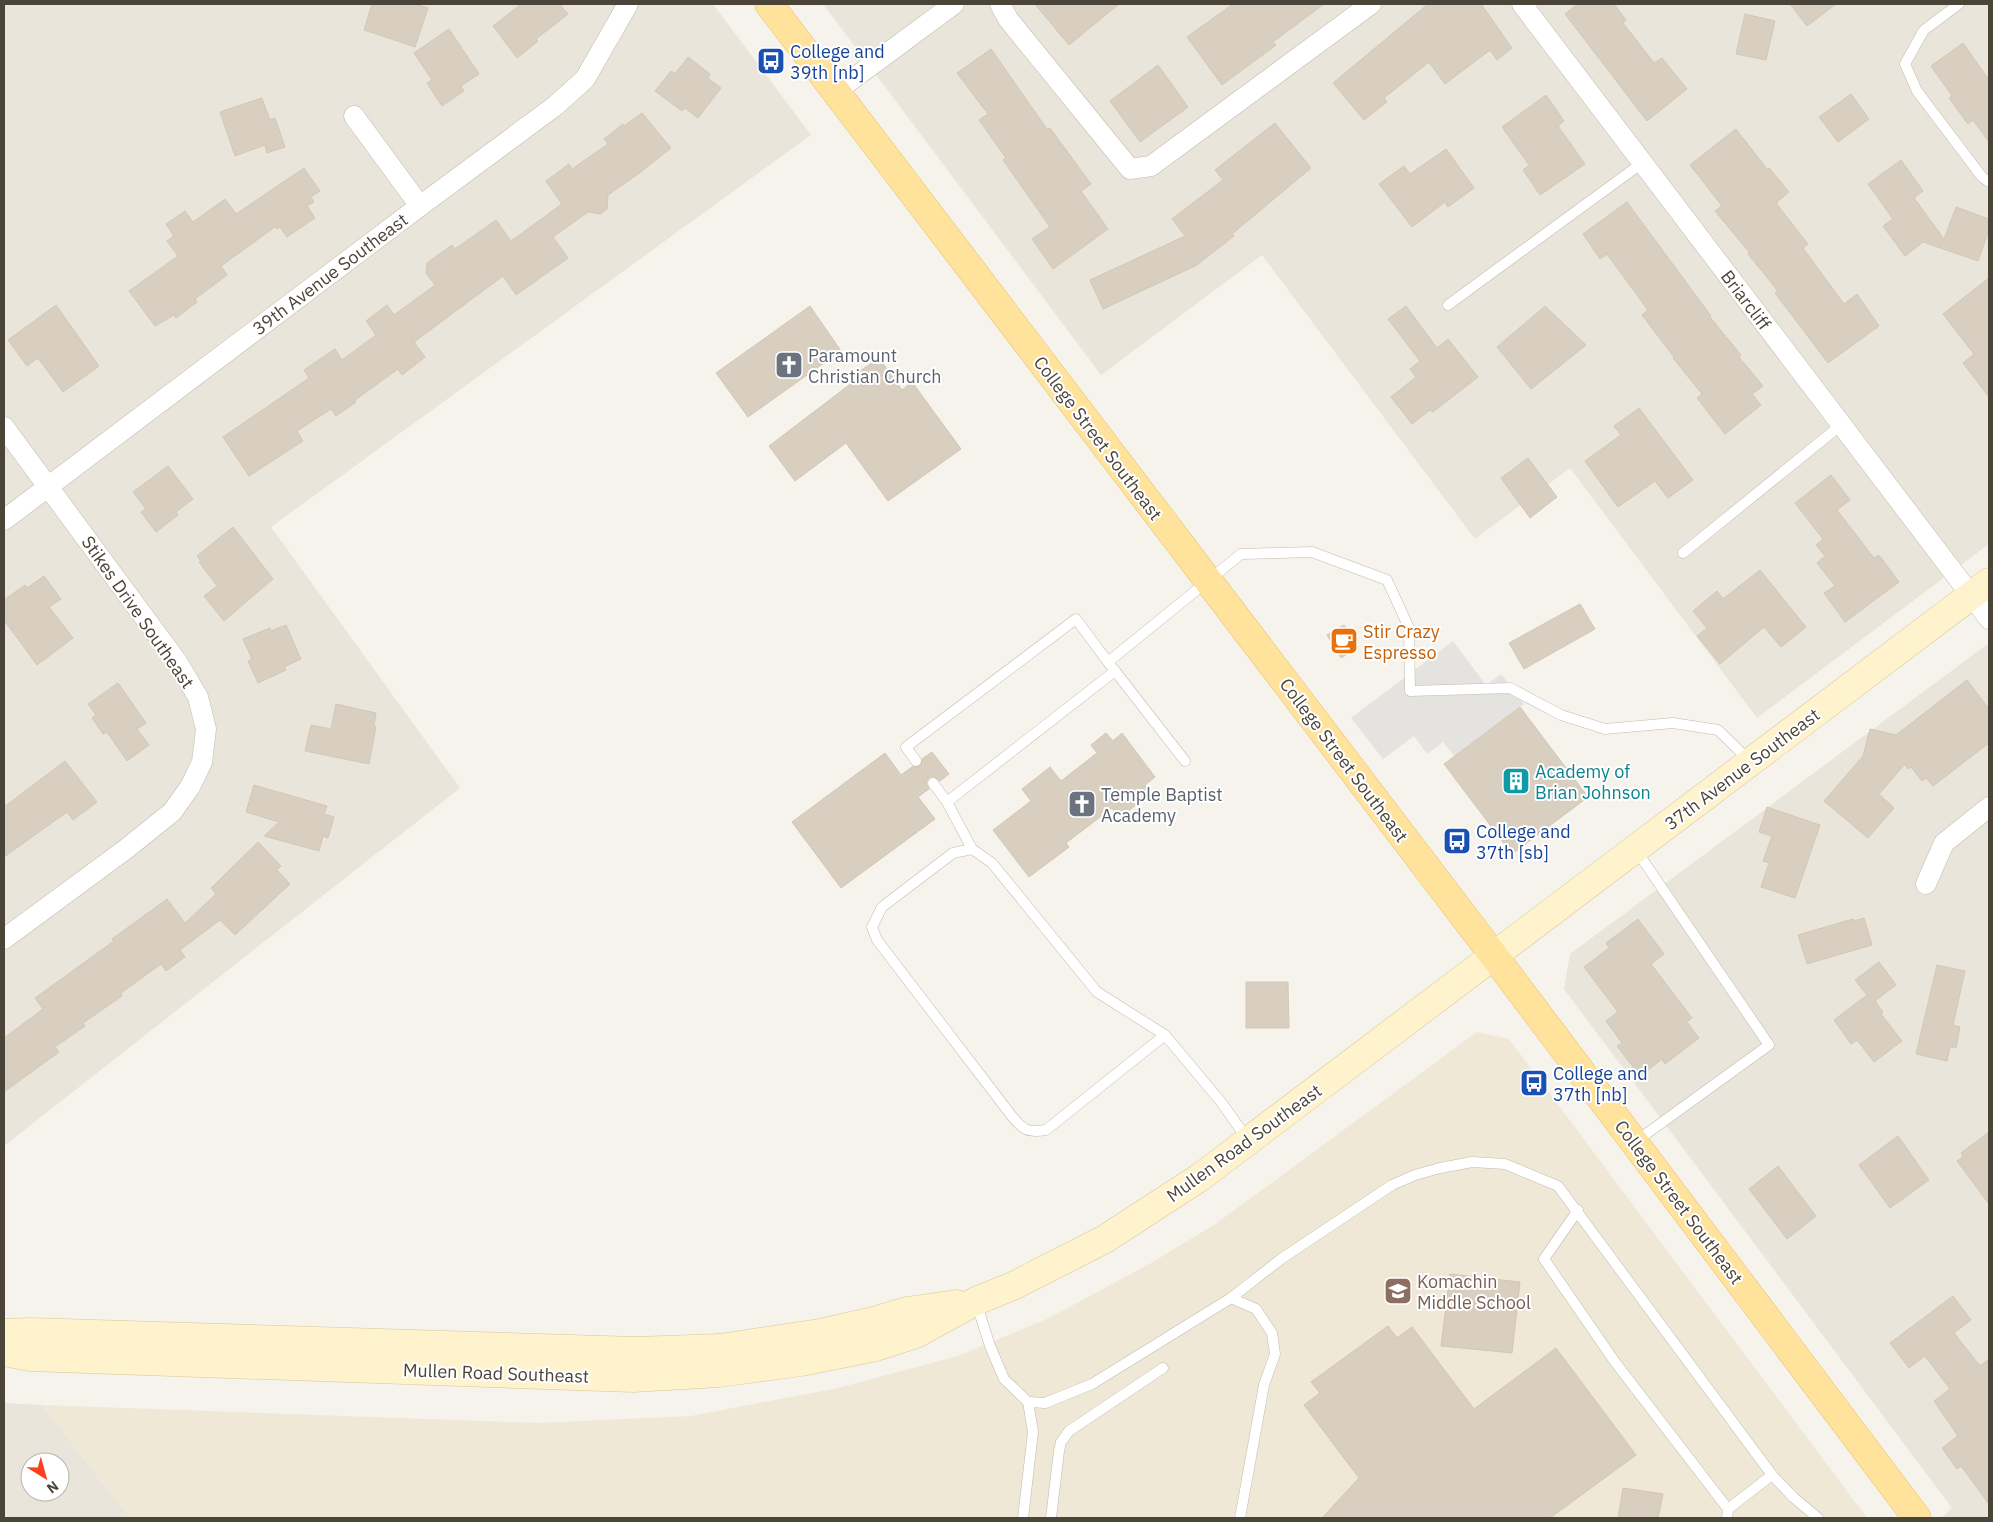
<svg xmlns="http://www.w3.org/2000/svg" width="1993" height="1522" viewBox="0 0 1993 1522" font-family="'IBM Plex Sans',sans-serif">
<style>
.residential{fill:#eae5da;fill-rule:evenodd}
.education{fill:#efe8d6}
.parking{fill:#e5e3e0}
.building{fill:#d8cfc1;stroke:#d3c7b4}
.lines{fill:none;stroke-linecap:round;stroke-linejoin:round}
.lane-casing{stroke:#c2bbae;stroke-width:11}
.street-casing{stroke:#c2bbae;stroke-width:21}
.secondary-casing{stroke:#d6c79b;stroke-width:29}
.primary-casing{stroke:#e6c16a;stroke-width:29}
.lane{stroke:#fff;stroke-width:10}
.street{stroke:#fff;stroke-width:20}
.secondary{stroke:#fff3cd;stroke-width:28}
.primary{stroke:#ffe39c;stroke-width:28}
.labels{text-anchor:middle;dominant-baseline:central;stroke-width:4;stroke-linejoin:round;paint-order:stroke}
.transit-label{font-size:18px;fill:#164399;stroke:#fff;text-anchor:start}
.street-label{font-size:18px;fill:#4b4439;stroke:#fff}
.worship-label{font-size:18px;fill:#5b616d;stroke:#fff;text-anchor:start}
.food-label{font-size:18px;fill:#c56008;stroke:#fff;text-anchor:start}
.culture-label{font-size:18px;fill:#0d838f;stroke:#fff;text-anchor:start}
.education-label{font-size:18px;fill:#785e54;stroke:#fff;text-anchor:start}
</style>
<rect width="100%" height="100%" fill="#f6f3ec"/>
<!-- residential -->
<g class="residential">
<polygon points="4,4 713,4 811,135 271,527 460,788 4,1146"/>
<polygon points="823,4 1989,4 1989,544 1757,718 1570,468 1475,539 1262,255 1101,375"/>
<polygon points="1989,643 1989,1518 1941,1518 1952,1508 1564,989 1570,954"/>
<path d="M4 1403 42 1405 130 1518H4ZM30 1462H60V1492H30Z"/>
</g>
<!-- education -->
<polygon class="education" points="1477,1032 1509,1039 1867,1518 130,1518 42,1405 538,1423 691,1416 838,1388 958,1356 1049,1318 1151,1263 1214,1225"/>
<!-- parking -->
<polygon class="parking" points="1453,641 1486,685 1501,674 1524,704 1454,756 1443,742 1427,754 1414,736 1383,759 1351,718"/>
<!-- building -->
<g class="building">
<polygon points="372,4 415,4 428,8 415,47 364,30"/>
<polygon points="521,4 559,4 568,14 536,39 538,41 517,58 493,26"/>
<polygon points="1035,4 1119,4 1069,45"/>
<polygon points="1233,4 1324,4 1273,42 1276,45 1222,85 1187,37"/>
<polygon points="1428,4 1481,4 1512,48 1497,60 1490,50 1445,84 1429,62 1384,98 1387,102 1364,120 1333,83"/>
<polygon points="1578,4 1614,4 1626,20 1623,23 1654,63 1662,58 1687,89 1647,121 1565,14"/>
<polygon points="1790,4 1836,4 1807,26"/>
<polygon points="1745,14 1775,21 1766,60 1736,54"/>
<polygon points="449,29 479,74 461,86 464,91 442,106 427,83 432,80 414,53"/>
<polygon points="1963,43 1989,80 1989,142 1973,120 1968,124 1949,98 1952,96 1931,66"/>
<polygon points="991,49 1047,129 1050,128 1091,184 1081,191 1108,229 1053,269 1032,239 1050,227 1003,160 1006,158 979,120 988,114 957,73"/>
<polygon points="688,57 710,74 708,78 721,88 698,118 685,108 682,111 655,91 671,71 675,74"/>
<polygon points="1158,65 1188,107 1140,142 1110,101"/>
<polygon points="1851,94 1869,119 1838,142 1819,117"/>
<polygon points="1546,95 1564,121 1558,126 1585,164 1540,195 1523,170 1529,165 1502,127"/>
<polygon points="262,98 270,120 275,118 285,147 267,153 265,145 235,156 220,112"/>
<polygon points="642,113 671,148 638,174 608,195 607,209 600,214 588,212 553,237 568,258 516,295 503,276 414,342 425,357 402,375 398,369 355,400 356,402 336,416 331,409 297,431 303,441 249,476 223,437 309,378 304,370 335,349 342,360 376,335 366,321 387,305 394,315 435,285 426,273 427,263 452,245 455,249 496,220 511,241 562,204 546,181 569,164 572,169 608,144 604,139 623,124 624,126"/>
<polygon points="1275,123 1311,168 1232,234 1234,236 1197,265 1103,309 1090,280 1185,236 1172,219 1223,180 1215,170"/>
<polygon points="1736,129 1767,169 1769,168 1789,192 1776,203 1808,244 1803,248 1844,304 1857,294 1879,326 1828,363 1775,293 1778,291 1748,254 1749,252 1715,211 1722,206 1690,165"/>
<polygon points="1446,149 1474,188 1448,207 1445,202 1412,227 1379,184 1404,166 1410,174"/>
<polygon points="1901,160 1923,191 1914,198 1944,239 1956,207 1989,219 1989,230 1978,261 1923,242 1905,256 1883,226 1893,219 1868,184"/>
<polygon points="304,168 320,191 311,197 314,202 307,206 315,218 287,237 280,227 277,229 275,227 221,266 227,275 195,299 197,302 176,318 174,315 155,326 129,291 178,256 167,241 174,236 166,224 185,211 193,222 225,199 236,214"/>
<polygon points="1627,202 1711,316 1710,317 1741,355 1739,357 1763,386 1752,394 1761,405 1725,434 1697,398 1702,394 1673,358 1674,357 1642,315 1648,310 1607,254 1600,259 1583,234"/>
<polygon points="1989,278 1989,397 1963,363 1974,354 1943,314"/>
<polygon points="56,305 99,366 63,392 38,358 27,366 8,340"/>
<polygon points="810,306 841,351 748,417 716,373"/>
<polygon points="1406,306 1437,348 1448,339 1478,377 1433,412 1430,410 1412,424 1391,397 1416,377 1410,369 1420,361 1388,319"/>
<polygon points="1545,306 1586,345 1531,389 1497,347"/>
<polygon points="879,358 902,390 912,382 961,449 888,501 846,443 795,481 769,446 857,379 854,375"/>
<polygon points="1639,408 1693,480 1668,498 1655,481 1618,507 1585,461 1621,435 1614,426"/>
<polygon points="1528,458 1557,497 1530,518 1501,478"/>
<polygon points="168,466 193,499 176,512 178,515 156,532 141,512 146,509 133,492"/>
<polygon points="1831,475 1850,500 1837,510 1874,558 1879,555 1899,582 1845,622 1824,593 1835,586 1817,563 1825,556 1816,545 1823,539 1795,503"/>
<polygon points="233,527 273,579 224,621 204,596 217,586 199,562 201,561 197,556"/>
<polygon points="1760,570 1806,627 1781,647 1764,627 1720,664 1697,636 1707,628 1693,611 1717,591 1723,599"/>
<polygon points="44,576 61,599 49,607 73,638 37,665 4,620 4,600 25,585 27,588"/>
<polygon points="1580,604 1595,629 1524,669 1509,643"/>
<polygon points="286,625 301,659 284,667 286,670 258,683 248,661 252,659 243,639 270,628 271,631"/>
<polygon points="1344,625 1358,647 1341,658 1327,635"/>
<polygon points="1967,680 1989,709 1989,743 1933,786 1926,778 1922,781 1911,767 1908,769 1905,764 1879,794 1894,808 1868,838 1824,801 1863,756 1870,729 1896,735"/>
<polygon points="118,683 146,723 137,729 149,745 127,761 107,732 103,734 92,718 96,715 88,704"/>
<polygon points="336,704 376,713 374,726 376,727 369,764 305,751 311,725 331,729"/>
<polygon points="1520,707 1588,797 1512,854 1444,764"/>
<polygon points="1106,733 1113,741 1122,733 1155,777 1145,785 1152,793 1120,817 1112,808 1066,843 1069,847 1029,877 993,830 1031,801 1022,789 1050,767 1061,781 1097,753 1091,745"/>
<polygon points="932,752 949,774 940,781 935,777 929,777 926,783 929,789 918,797 935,819 841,888 792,822 885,753 901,775 912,767 920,766 922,759"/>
<polygon points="65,761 97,802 73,820 67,812 4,857 4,807"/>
<polygon points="254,785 327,806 324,814 334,817 328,838 323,836 319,851 264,836 279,822 246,812"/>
<polygon points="1767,807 1820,825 1795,898 1761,887 1769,863 1763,861 1772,836 1759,832"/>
<polygon points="258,842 281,866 277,870 290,884 235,935 220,920 180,950 185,957 166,971 161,964 121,993 122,996 83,1023 85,1026 55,1047 59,1052 4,1092 4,1038 43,1009 35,998 114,941 112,939 167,899 185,923 216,894 211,888"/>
<polygon points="1864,918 1872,945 1807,964 1798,935 1853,919 1854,921"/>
<polygon points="1638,919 1664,954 1651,964 1692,1018 1687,1022 1699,1038 1665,1064 1662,1059 1640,1076 1617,1046 1622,1043 1606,1021 1618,1012 1584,967 1609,948 1606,943"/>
<polygon points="1879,962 1896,985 1875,1001 1883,1012 1881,1014 1902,1041 1874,1062 1857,1040 1851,1044 1834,1020 1867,995 1855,980"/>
<polygon points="1937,965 1965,971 1953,1025 1960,1027 1956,1048 1950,1047 1947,1061 1916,1054"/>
<polygon points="1246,982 1288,982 1289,1028 1246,1028"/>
<polygon points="1989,1132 1989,1204 1957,1161 1963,1157 1961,1153"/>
<polygon points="1898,1136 1929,1180 1890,1208 1859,1165"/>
<polygon points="1778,1166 1816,1216 1787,1239 1749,1189"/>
<polygon points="1450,1274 1520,1282 1512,1353 1441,1346"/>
<polygon points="1953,1296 1971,1320 1954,1333 1980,1366 1989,1359 1989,1504 1961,1466 1957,1469 1942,1448 1958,1436 1934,1401 1950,1389 1925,1356 1909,1368 1890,1343"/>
<polygon points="1388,1326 1397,1338 1412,1327 1474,1409 1556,1348 1636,1455 1550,1518 1322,1518 1359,1478 1304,1405 1320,1393 1311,1382"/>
<polygon points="1623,1488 1663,1494 1658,1518 1618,1518"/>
</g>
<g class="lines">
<defs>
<g id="lane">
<polyline points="1959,4 1924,30 1905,64 1917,91 1982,177 1989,182"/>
<polyline points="1448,305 1642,163"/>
<polyline points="1683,553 1841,425"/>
<polyline points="916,761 906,747 1076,619 1108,662"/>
<polyline points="1185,761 1108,662 1241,554 1312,552 1387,580 1409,628 1410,691 1510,688 1561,715 1605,729 1673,723 1718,730 1750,761"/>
<polyline points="933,783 947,802 1115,671"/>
<polyline points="947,802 972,849"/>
<path d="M1165 1035 1046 1130C1027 1133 1023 1130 1011 1115L877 940 872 927 882 907 953 853 972 849 992 863 1097 992 1165 1035 1221 1102 1248 1140"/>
<polyline points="1635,1142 1769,1045 1636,850"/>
<polyline points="1578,1210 1544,1259 1615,1362 1728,1509 1727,1518"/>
<polyline points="1231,1298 1256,1309 1272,1333 1275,1354 1264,1385 1240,1518"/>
<polyline points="976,1302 990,1346 1004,1379 1028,1402 1033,1432 1023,1518"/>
<polyline points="1028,1402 1045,1403 1092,1384 1231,1298 1281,1259 1392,1185 1415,1175 1440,1168 1472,1162 1505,1164 1558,1186 1772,1475 1793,1497 1818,1518"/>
<polyline points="1728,1509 1772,1475"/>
<polyline points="1051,1518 1059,1451 1061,1442 1069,1431 1163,1368"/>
</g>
<g id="street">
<polyline points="1000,4 1008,19 1130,169 1151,166 1371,4"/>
<polyline points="1522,4 1989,619"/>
<polyline points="835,92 954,4"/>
<polyline points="354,116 420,206"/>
<polyline points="4,427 178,663 198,697 206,729 202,762 190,787 172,812 126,849 4,939"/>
<polyline points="4,520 420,206 555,106 585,79 628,4"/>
<polyline points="1926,884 1944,843 1989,807"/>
</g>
<g id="secondary">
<polyline points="4,1333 31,1332 636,1351 720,1348 820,1333 874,1321 907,1311 957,1304"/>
<polyline points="4,1352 30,1357 633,1378 719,1373 801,1362 876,1347 916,1334 976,1301 1013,1286 1105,1239 1199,1178 1989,582"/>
</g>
<polyline id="primary" points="769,4 1494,956 1917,1518"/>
</defs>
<!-- lane casing -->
<use href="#lane" class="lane-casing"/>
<!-- street casing -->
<use href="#street" class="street-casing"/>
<!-- secondary casing -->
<use href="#secondary" class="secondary-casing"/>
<!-- primary casing -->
<use href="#primary" class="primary-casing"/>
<!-- lane -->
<use href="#lane" class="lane"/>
<!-- street -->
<use href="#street" class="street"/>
<!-- secondary -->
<use href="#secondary" class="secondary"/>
<!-- primary -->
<use href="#primary" class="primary"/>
</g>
<!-- icons -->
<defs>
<symbol id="bus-square" viewBox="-11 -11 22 22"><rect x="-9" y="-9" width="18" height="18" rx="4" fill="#1a4fb4" stroke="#fff"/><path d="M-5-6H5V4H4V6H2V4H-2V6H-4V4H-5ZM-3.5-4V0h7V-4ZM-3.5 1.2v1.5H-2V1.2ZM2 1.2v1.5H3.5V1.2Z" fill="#fff"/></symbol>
<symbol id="church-square" viewBox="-11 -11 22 22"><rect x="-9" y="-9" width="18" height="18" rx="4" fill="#6b7280" stroke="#fff"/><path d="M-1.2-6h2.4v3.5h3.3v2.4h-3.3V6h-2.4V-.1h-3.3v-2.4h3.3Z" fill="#fff"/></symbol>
<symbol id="cafe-square" viewBox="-11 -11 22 22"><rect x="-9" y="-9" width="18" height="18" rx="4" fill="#e8710a" stroke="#fff"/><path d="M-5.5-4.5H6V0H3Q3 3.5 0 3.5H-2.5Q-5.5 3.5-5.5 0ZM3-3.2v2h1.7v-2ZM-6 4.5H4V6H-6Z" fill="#fff"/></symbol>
<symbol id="building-square" viewBox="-11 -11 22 22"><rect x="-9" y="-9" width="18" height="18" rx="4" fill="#0f9aa8" stroke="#fff"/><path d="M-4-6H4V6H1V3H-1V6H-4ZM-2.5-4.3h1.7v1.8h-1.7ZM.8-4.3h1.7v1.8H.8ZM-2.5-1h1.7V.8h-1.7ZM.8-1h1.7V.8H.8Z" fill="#fff"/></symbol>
<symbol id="school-square" viewBox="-11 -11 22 22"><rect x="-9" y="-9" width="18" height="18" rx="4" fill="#8d6e63" stroke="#fff"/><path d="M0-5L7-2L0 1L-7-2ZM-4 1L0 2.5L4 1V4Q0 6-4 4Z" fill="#fff"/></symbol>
</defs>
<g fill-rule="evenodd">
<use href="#bus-square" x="755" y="45" width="32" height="32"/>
<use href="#church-square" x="773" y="349" width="32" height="32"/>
<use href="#cafe-square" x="1328" y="625" width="32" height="32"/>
<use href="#building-square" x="1500" y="765" width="32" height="32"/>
<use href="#church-square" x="1066" y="788" width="32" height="32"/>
<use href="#bus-square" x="1441" y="825" width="32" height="32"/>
<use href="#bus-square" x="1518" y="1067" width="32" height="32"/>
<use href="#school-square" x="1382" y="1275" width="32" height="32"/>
</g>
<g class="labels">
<!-- transit labels -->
<g class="transit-label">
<text x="790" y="51">College and<tspan x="790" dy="21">39th [nb]</tspan></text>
<text x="1476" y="831">College and<tspan x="1476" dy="21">37th [sb]</tspan></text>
<text x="1553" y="1073">College and<tspan x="1553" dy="21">37th [nb]</tspan></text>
</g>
<!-- street labels -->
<g class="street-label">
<text transform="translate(330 274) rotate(-37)">39th Avenue Southeast</text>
<text transform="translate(1746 300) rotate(53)">Briarcliff</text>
<text transform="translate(1098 438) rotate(53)">College Street Southeast</text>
<text transform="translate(138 612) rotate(55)">Stikes Drive Southeast</text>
<text transform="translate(1344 760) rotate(53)">College Street Southeast</text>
<text transform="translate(1742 769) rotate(-37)">37th Avenue Southeast</text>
<text transform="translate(1244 1143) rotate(-36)">Mullen Road Southeast</text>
<text transform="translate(1679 1202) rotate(53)">College Street Southeast</text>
<text transform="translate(496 1373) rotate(2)">Mullen Road Southeast</text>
</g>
<!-- worship labels -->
<g class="worship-label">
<text x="808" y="355">Paramount<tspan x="808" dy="21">Christian Church</tspan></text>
<text x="1101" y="794">Temple Baptist<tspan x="1101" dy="21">Academy</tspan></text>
</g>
<!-- food labels -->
<g class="food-label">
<text x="1363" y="631">Stir Crazy<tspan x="1363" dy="21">Espresso</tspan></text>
</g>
<!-- culture labels -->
<g class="culture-label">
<text x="1535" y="771">Academy of<tspan x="1535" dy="21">Brian Johnson</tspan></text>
</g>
<!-- education labels -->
<g class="education-label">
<text x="1417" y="1281">Komachin<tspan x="1417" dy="21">Middle School</tspan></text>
</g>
</g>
<!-- border -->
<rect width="1993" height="1522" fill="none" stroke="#4b4439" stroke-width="10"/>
<!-- north arrow -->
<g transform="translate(45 1477) rotate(143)"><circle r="24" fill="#ffffff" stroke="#b7b4b0"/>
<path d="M0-4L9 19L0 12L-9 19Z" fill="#fc3f1d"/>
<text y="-8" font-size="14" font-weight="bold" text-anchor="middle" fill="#4b4439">N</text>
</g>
</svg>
